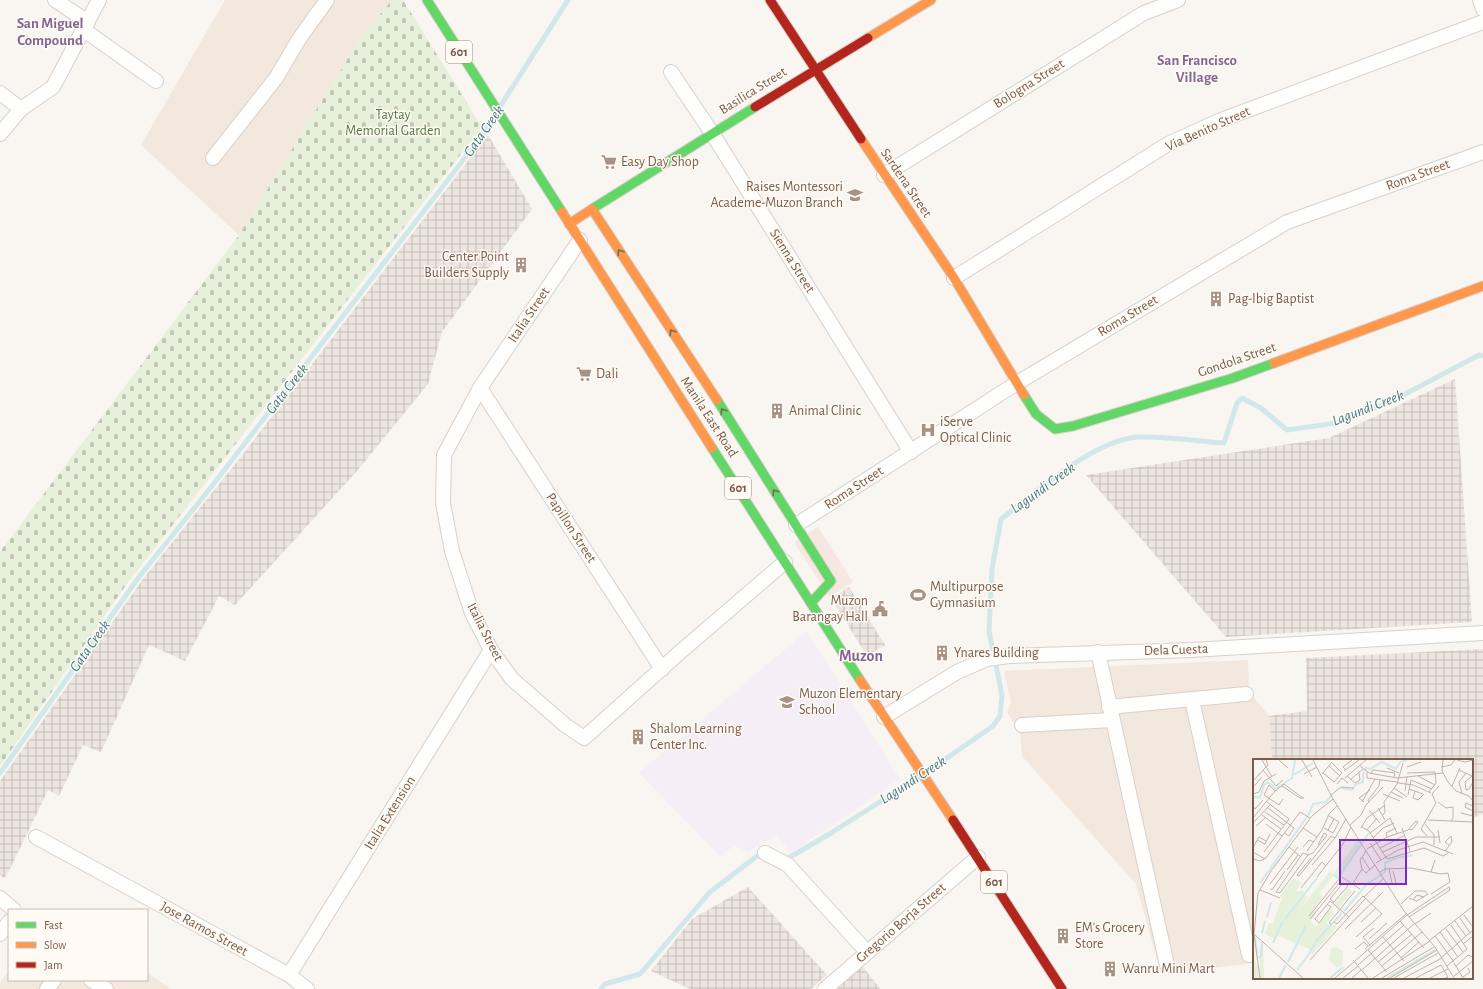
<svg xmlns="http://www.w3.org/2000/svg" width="1483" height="989" viewBox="0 0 1483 989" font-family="'Alegreya Sans',sans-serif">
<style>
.residential{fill:#f2e8de}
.commercial{fill:#f6e8e1}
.industrial{fill:url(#industrial-grid)}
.education{fill:#f6eef6}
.cemetery{fill:url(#cemetery-stones)}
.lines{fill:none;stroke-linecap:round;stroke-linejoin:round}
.stream{stroke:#d0e8ea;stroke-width:5}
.street-casing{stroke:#d7d1cb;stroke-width:16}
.fast-casing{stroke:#d9d2cb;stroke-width:11}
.slow-casing{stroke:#d9d2cb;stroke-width:11}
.jam-casing{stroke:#d9d2cb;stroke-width:11}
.street{stroke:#fefefd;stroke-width:14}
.fast{stroke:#63d668;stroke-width:9}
.slow{stroke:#ff974d;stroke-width:9}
.jam{stroke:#b3261e;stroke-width:9}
.oneway{stroke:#776e51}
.labels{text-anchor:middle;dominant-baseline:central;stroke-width:3;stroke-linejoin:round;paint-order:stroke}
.shield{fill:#fffaf3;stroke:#a28b7f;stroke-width:1}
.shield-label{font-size:13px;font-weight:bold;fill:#7a5c4d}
.street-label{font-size:14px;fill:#7a5c4d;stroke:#fffaf3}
.park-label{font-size:14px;fill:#537a41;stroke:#fffaf3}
.poi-label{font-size:14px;fill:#7a5c4d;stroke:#fffaf3;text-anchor:start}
.neighbourhood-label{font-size:15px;font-weight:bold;fill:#846695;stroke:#fffaf3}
.water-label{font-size:15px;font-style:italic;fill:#437c86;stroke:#fffaf3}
.quarter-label{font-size:16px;font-weight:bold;fill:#846695;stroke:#fffaf3}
.inset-river{fill:none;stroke:#d0e8ea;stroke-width:2}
.inset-road{fill:none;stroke:#c2b3aa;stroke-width:1}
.view{fill:#7b2cbf;fill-opacity:0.15;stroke:#7b2cbf;stroke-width:2}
.inset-edge{fill:none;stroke:#7a5c4d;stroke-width:2}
</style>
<defs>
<pattern id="industrial-grid" width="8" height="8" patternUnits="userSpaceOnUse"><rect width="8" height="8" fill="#ede5e0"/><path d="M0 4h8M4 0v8" fill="none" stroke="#c5bdb8"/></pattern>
<pattern id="cemetery-stones" width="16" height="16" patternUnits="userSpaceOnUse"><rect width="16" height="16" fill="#e7f0db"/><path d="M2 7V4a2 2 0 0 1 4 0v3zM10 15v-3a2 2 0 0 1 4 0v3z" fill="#c0c6b4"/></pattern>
</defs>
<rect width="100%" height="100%" fill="#f9f5f0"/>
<!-- residential -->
<g class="residential">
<polygon points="225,0 392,0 360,39 239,235 141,145"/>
<polygon points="1248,660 1249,691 1269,716 1272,760 1254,760 1254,963 1161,974 1136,884 1022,756 1020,733 1007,712 1011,702 1004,671"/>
<polygon points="9,971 9,980 147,980 147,973 171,989 0,989 0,983"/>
</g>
<!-- commercial -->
<polygon class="commercial" points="818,527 853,582 829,597 794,542"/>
<!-- industrial -->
<g class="industrial">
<polygon points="488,135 532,209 442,332 428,384 357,471 235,605 219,596 185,661 149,645 101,752 83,745 59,796 48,790 9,871 4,878 0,875 0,781 143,579 240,458"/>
<polygon points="1455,379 1472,622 1226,637 1086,475 1329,438"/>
<polygon points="849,587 885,645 867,656 831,598"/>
<polygon points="1483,649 1483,814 1472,818 1472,760 1272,760 1269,716 1307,711 1306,658"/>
<polygon points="748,887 827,975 811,989 690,989 651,971 692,919"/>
<polygon points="861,964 880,989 833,989"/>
</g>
<!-- education -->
<polygon class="education" points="807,631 900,779 791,853 776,835 749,852 734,846 720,856 639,773"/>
<!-- cemetery -->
<polygon class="cemetery" points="392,0 403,0 482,127 126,585 0,766 0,552 239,235 360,39"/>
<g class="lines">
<!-- stream -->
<g class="stream">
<polyline points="501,105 568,0"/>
<path d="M927 772 993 726 1000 716 1002 695 989 631 992 569 1001 519C1037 492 1093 440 1138 437 1164 436 1198 441 1224 443L1237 403 1242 398 1261 408 1287 430 1336 423 1392 401 1479 355 1483 356"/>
<polyline points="0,773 139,577 212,486 484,133 495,116"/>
<polyline points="785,860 831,833 919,777"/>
<polyline points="601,989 605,984 640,974 710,892 761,853 764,853"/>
</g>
<defs>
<g id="street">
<polyline points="55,0 88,22"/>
<polyline points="1480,0 1483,9"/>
<polyline points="84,30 156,81"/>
<polyline points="671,72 712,133 911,452"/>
<polyline points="0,93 21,109"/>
<polyline points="0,134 21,109 53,87 99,0"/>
<polyline points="213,158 276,78 299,39 327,0"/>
<polyline points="884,175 1144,13 1178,0"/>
<polyline points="580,240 480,388 444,455 443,503 452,551 472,613 491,650 512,679 565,725 584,738 679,653 785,562"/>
<polyline points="954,278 1168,144 1221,120 1483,22"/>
<polyline points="480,388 662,669"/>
<polyline points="796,525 1017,383 1287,222 1483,152"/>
<polyline points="1098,652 1167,965"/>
<polyline points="1192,700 1249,955"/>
<polyline points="1109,707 1246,694"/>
<polyline points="884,717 957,672 987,659 1009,656 1192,650 1483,633"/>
<polyline points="1022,725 1112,720"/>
<polyline points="36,837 289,975 307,989"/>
<polyline points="765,853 788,865 866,951"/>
<polyline points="0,898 14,910"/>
<polyline points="0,934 9,922"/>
<polyline points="289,975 491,650"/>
<polyline points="91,980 106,989"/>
<polyline points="47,989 54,980"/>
<polyline points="825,989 978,857"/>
</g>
<g id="fast">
<polyline points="427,0 562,212"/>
<polyline points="592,209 755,107"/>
<polyline points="1024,395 1036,414 1055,429 1073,426 1233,378 1274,363"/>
<polyline points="717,400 831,581 811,603"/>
<polyline points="712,448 860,680"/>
</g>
<g id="slow">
<polyline points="868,38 931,0"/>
<polyline points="861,139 954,278 1024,395"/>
<polyline points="562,212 712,448"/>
<polyline points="569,224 592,209 717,400"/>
<polyline points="1274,363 1483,286"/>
<polyline points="860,680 953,820"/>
</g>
<g id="jam">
<polyline points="770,0 861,139"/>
<polyline points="755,107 868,38"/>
<polyline points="953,820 1062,989"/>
</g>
</defs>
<!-- street casing -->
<use href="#street" class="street-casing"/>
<!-- fast casing -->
<use href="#fast" class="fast-casing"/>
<!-- slow casing -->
<use href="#slow" class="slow-casing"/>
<!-- jam casing -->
<use href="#jam" class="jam-casing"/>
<!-- street -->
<use href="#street" class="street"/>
<!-- fast -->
<use href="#fast" class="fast"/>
<!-- slow -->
<use href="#slow" class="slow"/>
<!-- jam -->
<use href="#jam" class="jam"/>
</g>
<!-- one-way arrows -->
<defs><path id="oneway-chevron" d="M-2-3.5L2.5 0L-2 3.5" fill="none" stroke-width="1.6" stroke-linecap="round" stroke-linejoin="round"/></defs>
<g class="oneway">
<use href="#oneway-chevron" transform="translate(620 252) rotate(-123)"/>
<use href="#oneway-chevron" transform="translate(672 332) rotate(-123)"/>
<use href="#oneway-chevron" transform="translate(723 411) rotate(-123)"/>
<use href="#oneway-chevron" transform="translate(775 492) rotate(-123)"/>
</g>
<!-- icons -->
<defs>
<symbol id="supermarket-bare" viewBox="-9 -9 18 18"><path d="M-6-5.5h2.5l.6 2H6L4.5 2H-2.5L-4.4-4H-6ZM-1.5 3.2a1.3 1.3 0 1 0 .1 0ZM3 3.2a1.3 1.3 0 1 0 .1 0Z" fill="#a69286" stroke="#fffaf3" stroke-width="2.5" paint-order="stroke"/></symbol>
<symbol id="school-bare" viewBox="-9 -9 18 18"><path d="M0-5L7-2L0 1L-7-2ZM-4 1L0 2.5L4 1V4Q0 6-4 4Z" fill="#a69286" stroke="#fffaf3" stroke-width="2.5" paint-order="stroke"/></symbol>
<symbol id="building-bare" viewBox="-9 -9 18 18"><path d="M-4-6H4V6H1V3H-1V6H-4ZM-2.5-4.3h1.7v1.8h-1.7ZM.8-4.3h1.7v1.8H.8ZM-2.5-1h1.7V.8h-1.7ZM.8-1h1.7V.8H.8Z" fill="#a69286" stroke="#fffaf3" stroke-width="2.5" paint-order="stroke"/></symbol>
<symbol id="hospital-bare" viewBox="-9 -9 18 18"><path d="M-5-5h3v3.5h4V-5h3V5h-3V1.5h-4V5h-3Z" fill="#a69286" stroke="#fffaf3" stroke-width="2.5" paint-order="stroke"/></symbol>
<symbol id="stadium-bare" viewBox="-9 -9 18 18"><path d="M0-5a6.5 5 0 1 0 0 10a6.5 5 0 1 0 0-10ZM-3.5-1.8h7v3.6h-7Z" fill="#a69286" stroke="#fffaf3" stroke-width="2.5" paint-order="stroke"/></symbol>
<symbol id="civic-bare" viewBox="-9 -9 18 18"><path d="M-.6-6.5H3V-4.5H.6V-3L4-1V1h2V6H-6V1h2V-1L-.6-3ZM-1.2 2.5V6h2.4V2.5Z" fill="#a69286" stroke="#fffaf3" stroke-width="2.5" paint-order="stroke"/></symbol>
</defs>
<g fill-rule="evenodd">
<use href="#supermarket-bare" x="598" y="151" width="22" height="22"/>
<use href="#school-bare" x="844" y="184" width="22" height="22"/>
<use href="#building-bare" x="510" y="254" width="22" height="22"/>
<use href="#building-bare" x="1205" y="288" width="22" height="22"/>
<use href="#supermarket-bare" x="573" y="363" width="22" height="22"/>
<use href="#building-bare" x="766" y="400" width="22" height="22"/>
<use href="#hospital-bare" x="917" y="419" width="22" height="22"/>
<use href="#stadium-bare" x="907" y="584" width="22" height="22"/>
<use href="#civic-bare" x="869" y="598" width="22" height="22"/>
<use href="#building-bare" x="931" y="642" width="22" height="22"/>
<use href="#school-bare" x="776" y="691" width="22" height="22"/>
<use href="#building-bare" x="627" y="726" width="22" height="22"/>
<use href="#building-bare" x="1052" y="925" width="22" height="22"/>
<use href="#building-bare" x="1099" y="958" width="22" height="22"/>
</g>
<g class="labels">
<!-- shield labels -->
<g class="shield">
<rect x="446" y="41" width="26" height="22" rx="3"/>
<rect x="725" y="477" width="26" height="22" rx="3"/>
<rect x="981" y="871" width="26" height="22" rx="3"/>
</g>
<g class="shield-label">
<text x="459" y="52">601</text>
<text x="738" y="488">601</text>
<text x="994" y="882">601</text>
</g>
<!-- street labels -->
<g class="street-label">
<text transform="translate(1029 84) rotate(-32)">Bologna Street</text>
<text transform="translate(753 91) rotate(-32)">Basilica Street</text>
<text transform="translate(1208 129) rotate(-24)">Via Benito Street</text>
<text transform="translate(1418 175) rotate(-20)">Roma Street</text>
<text transform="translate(906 183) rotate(56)">Sardena Street</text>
<text transform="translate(792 261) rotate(58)">Sienna Street</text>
<text transform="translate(529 315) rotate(-56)">Italia Street</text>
<text transform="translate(1128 316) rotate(-31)">Roma Street</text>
<text transform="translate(1237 360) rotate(-19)">Gondola Street</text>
<text transform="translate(709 417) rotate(57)">Manila East Road</text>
<text transform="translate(854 488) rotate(-33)">Roma Street</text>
<text transform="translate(571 528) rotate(57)">Papillon Street</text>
<text transform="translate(485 632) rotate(63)">Italia Street</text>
<text transform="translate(1176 650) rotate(-2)">Dela Cuesta</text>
<text transform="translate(390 813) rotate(-58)">Italia Extension</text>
<text transform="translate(901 923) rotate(-41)">Gregorio Borja Street</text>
<text transform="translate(204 929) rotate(29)">Jose Ramos Street</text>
</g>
<!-- park labels -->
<g class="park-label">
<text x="393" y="115">Taytay<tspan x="393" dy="16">Memorial Garden</tspan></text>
</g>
<!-- poi labels -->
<g class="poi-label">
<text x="621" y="162">Easy Day Shop</text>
<text x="843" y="187" text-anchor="end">Raises Montessori<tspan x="843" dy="16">Academe-Muzon Branch</tspan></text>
<text x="509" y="257" text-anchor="end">Center Point<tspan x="509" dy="16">Builders Supply</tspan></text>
<text x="1228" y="299">Pag-Ibig Baptist</text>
<text x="596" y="374">Dali</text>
<text x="789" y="411">Animal Clinic</text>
<text x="940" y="422">iServe<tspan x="940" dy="16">Optical Clinic</tspan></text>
<text x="930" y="587">Multipurpose<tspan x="930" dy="16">Gymnasium</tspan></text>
<text x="868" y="601" text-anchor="end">Muzon<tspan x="868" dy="16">Barangay Hall</tspan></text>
<text x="954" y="653">Ynares Building</text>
<text x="799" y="694">Muzon Elementary<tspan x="799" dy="16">School</tspan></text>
<text x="650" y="729">Shalom Learning<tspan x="650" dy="16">Center Inc.</tspan></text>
<text x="1075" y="928">EM's Grocery<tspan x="1075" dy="16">Store</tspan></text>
<text x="1122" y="969">Wanru Mini Mart</text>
</g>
<!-- neighbourhood labels -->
<g class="neighbourhood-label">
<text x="50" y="23">San Miguel<tspan x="50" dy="17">Compound</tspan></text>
<text x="1197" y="60">San Francisco<tspan x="1197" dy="17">Village</tspan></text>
</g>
<!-- water labels -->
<g class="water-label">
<text transform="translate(484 131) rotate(-55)">Gata Creek</text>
<text transform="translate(287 389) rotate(-52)">Gata Creek</text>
<text transform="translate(1368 408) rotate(-21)">Lagundi Creek</text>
<text transform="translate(1043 488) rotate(-36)">Lagundi Creek</text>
<text transform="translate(90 646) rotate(-55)">Gata Creek</text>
<text transform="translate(913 780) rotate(-33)">Lagundi Creek</text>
</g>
<!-- quarter labels -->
<g class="quarter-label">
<text x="861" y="656">Muzon</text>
</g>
</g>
<!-- overview -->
<g transform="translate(1253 759)">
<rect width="220" height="220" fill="#f9f5f0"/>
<path d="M95 129 99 133 85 149 81 146Z" fill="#e7f0db"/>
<path d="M40 120 49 124 43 131 46 133 49 131 54 139 44 154 48 156 66 134 70 138 62 148 64 154 57 163 64 167 77 150 81 154 73 164 76 167 66 179 80 165 84 168 60 195 58 194 64 181 58 191 45 185 50 174 44 185 25 176 22 180 12 175 16 164H20L29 139 27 137ZM10 187 11 219H0V192L3 205 7 207V188Z" fill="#e7f0db"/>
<path d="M105 81 109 87 85 118 81 116 48 157 44 154 77 112 80 115Z" fill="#e7f0db"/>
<path d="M84 188 90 192 89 206 83 208 76 201 79 189Z" fill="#e7f0db"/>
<path class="inset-river" d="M41 16 60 4M88 29 99 31 103 25 110 23V15L113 9 117 10 129 3 143 10 147 3 154 1M0 37 7 39 11 26 15 23 23 30 39 19 42 1M55 57 60 45 73 43 79 36M81 116 85 119 116 74M7 124 54 58M91 152 114 125 132 113V104L143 99 160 96M14 158 18 143M32 160 64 119M9 174 12 162M2 176 4 195M20 184 30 162M5 199 8 197 9 183M35 203 53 166M44 211 56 195 63 182 89 154M26 219 33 206M77 219 90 208M134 219 182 191"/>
<path class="inset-road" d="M9 1 19 18M26 1 35 9M49 1 59 18M60 1 80 40 151 152 182 188 201 219M190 1 189 12 195 23 203 32 216 37 220 42M204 1 212 3 220 1M106 6 116 14 144 19 190 14M76 7 87 17M154 8 168 3M188 8 198 6 202 1M134 9 146 14M10 11 23 27 30 21M93 11 90 8 99 1M206 11 219 17 212 23 213 31 216 30 220 23M91 12 106 1M114 13V19L144 23M70 14 81 23 89 14 79 4M118 14 120 11 142 14 141 18M154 14 182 13 183 24 176 33M51 15 64 8M69 15 79 3M94 17 102 24 107 21 106 14M165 17 182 26M92 19 113 1M97 21 110 10M158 21 179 30M0 22 15 6 13 1M145 24 160 26 178 34M84 25 89 19 95 24M1 27 9 18M29 27 47 39H51M199 27 207 9M141 29 154 38M156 30 170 35M22 32 16 26 11 36 26 46 30 40M152 32 154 18M162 32 160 39 165 41 171 35M138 33 150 39M0 35 6 33 11 22 23 15M130 35 147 42M209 35 206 23 213 14M78 36 88 28 101 29M155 36 158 21M109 43 122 20M111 43 106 39 117 31M116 43 115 41 126 27 127 21M185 43 193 49 200 48V59L198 62M0 47 2 50 10 41M220 47 213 44 212 48 220 52M15 49 41 69 36 77 31 74M125 49 132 61M116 51 127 64M12 53 31 66M208 54 220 57M9 56 28 70M130 56 132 53 131 43 144 25 150 4M0 59 22 32 31 25 50 39M175 61 220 63M0 64 17 46M13 65 29 77M172 65 181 76V86M97 66 108 56 113 46 130 28M3 67 12 59M109 68 116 72 134 100 171 89 190 97 195 94M50 69 64 78M71 69 80 74 86 63 76 57M108 69 114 59 131 47M149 69 157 92M156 70 159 71 165 63M75 71 81 60M114 71 124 59M185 71 187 84M117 74 137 59 144 74M174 77 168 70 183 44 179 35 186 27M134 78 133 74 143 69M120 79 130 69 141 64M4 81 12 85 17 75M117 84 128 101M65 86 71 74 74 76M196 86 192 83 198 77M36 88 48 98M50 88 56 81 61 83M0 89 6 78 13 82M127 89 152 76M114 90 134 78 155 71 163 62 165 63M54 92 69 71 76 55 84 47M113 92 107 101 109 110 113 114 122 106M192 92 199 83 198 77M0 93 12 100M11 93 36 60 14 43M130 93 163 78H187M109 98 117 111M0 100 7 102 13 99 47 53 57 59M123 104 145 91 170 83 200 95M59 106 82 79M136 110 139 124M34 111 45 96M140 112 143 124M127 113 132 110 158 109 188 115 195 114 197 123 178 135M178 113 182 101M46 117 78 77 82 79 93 60M46 117 44 116 58 99M64 118 90 85 98 68M89 118 107 130M100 124 109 110M17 125 45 88M48 129 69 103 73 107M17 130 19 131 32 112M7 131 27 139M23 133 27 134 55 96 60 94 74 76M23 133 50 94 55 96M111 138 130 120M156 139 164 142 175 135M160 141 164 136 171 138M80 144 95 127 90 124 77 140 81 143M74 145 78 148 66 164 62 160 77 142 96 158M148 145 162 132H172L175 136M154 156 196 128 197 131 156 158M211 156 220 168M56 157 86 120 88 122 57 160M207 159 217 174M147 162 171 189M202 162 213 177M81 163 84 165 110 137 129 155 103 178M108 163 123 149M78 165 76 164 102 132M162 165 178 154M92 170 130 133M193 170 210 193M187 173 205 198M1 176 7 219M129 177 151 202M182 177 201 203M116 180 134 164M177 181 220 147M210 185 220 177M117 186 110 178 121 169M102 190 111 183 115 187M112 190 153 155M115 191 134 213M189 198 220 171M148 199 166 183M57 201 113 139M100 201 115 219M102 202 154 156M125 203 159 175M201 204 210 219M105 206 151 166M129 207 169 173M194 207 214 190 198 166M203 207 215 196 220 198M109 211 162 164M201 217 220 202M210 218 217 213 215 209M50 219 1 175 5 134 18 112 59 57 80 40M82 219 101 203M90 219 105 207M99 219 108 211M120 219 177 182M129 219 181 188M137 219 184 191M141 219 185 194M151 219 189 199M163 219 188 206 195 218 192 219M177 219 195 210"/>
<path class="view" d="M87 81H153V125H87Z"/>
<rect width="220" height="220" class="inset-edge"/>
</g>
<!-- legend -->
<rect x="8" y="909" width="140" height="72" fill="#fffaf3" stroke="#cabbb1"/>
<rect x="16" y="922" width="20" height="6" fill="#63d668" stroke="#cabbb1"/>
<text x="44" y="929" font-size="12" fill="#7a5c4d">Fast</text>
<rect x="16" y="942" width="20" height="6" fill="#ff974d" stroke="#cabbb1"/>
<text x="44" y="949" font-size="12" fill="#7a5c4d">Slow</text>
<rect x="16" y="962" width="20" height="6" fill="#b3261e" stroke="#cabbb1"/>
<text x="44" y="969" font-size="12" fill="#7a5c4d">Jam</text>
</svg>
